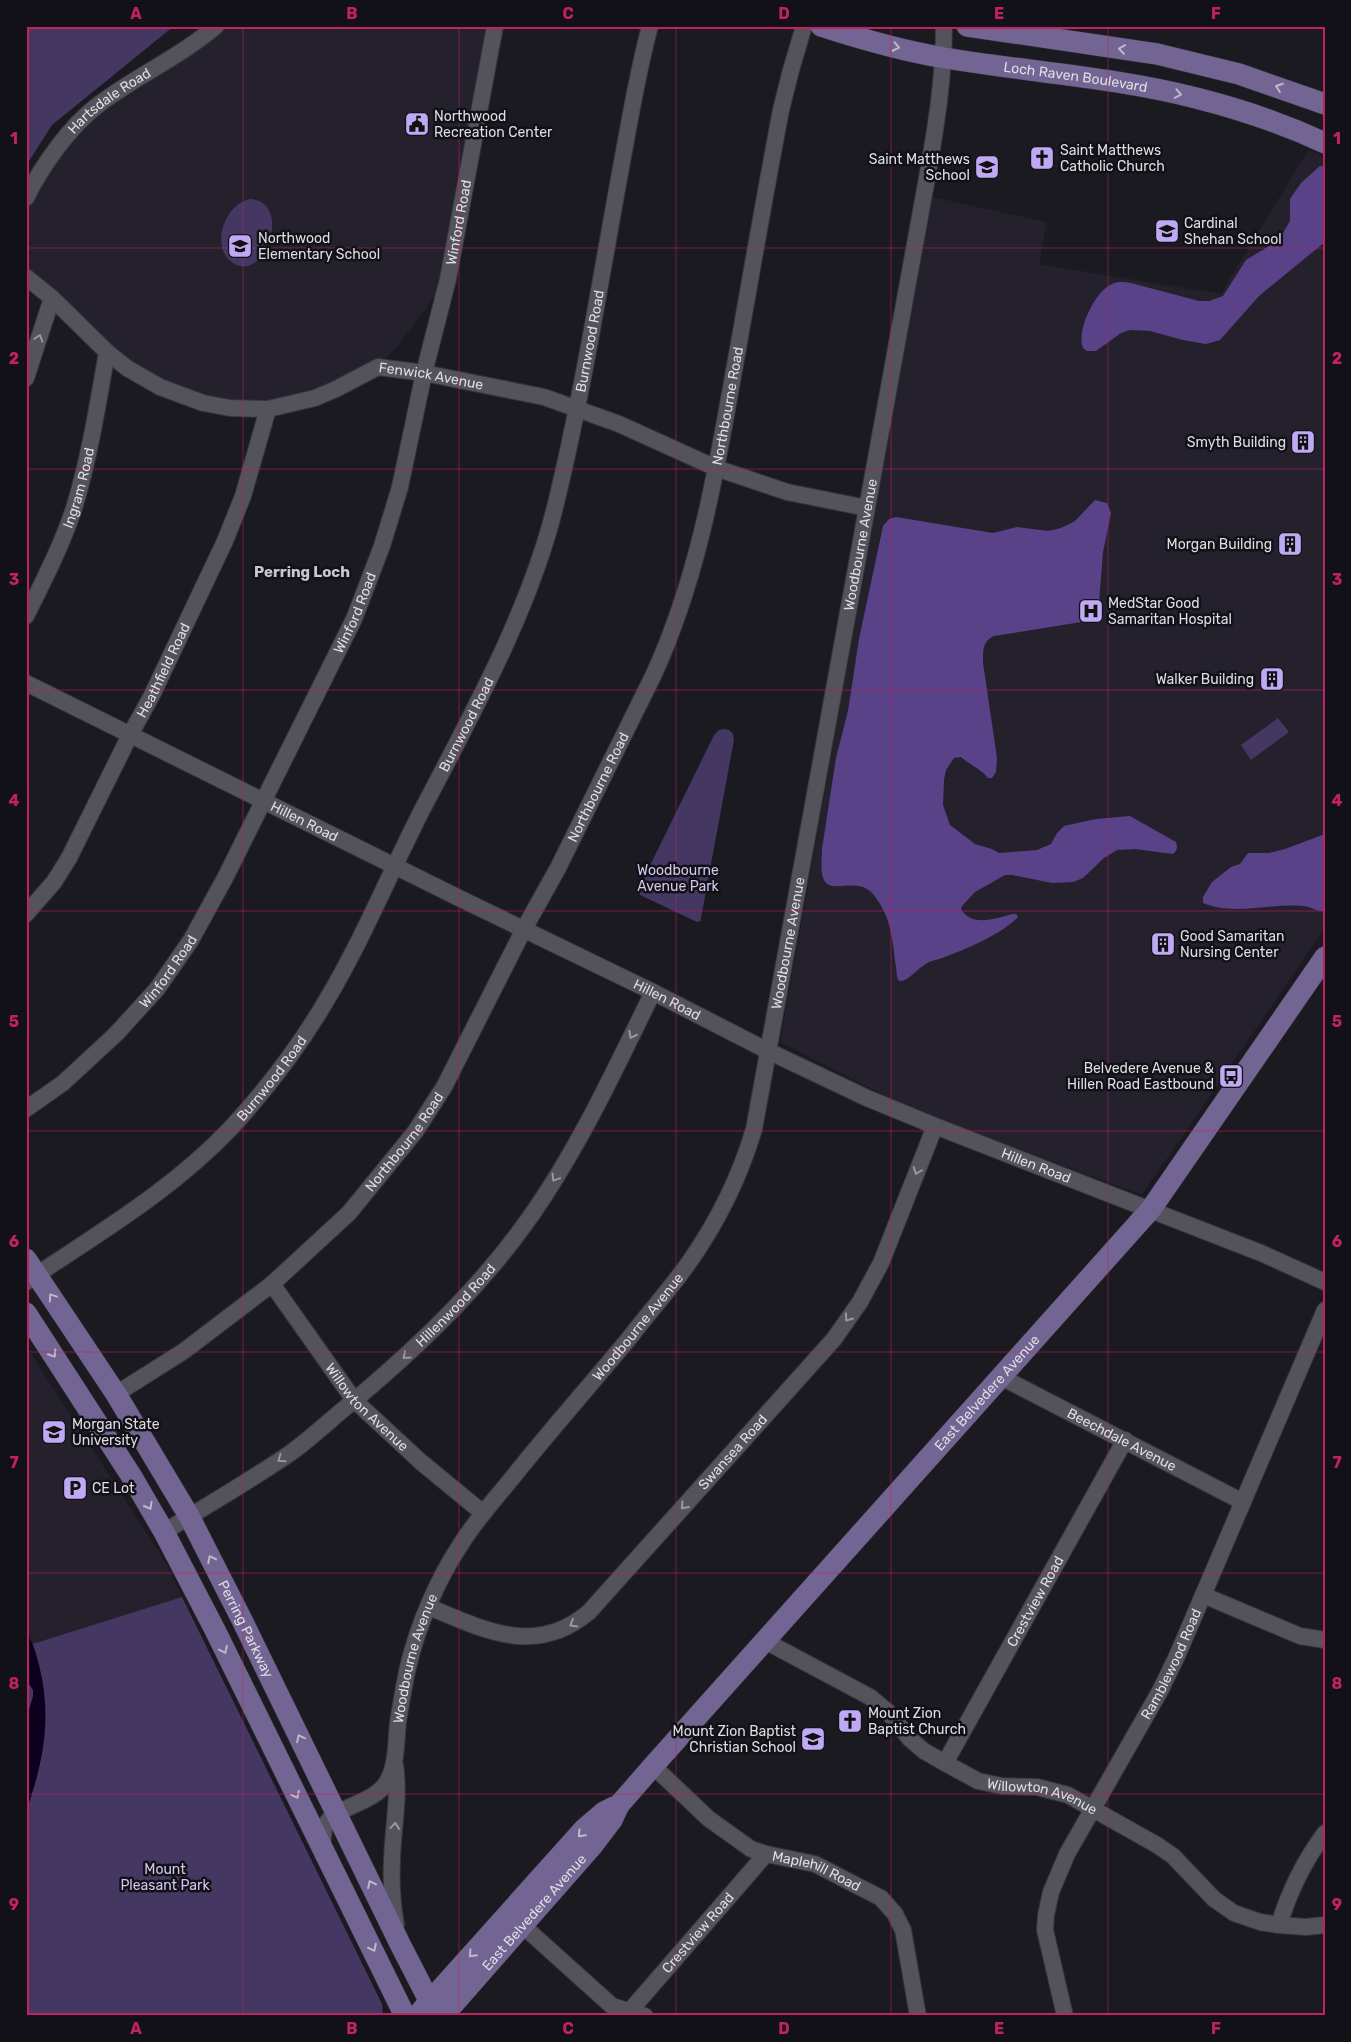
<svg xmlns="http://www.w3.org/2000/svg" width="1351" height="2042" viewBox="0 0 1351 2042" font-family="Rubik,sans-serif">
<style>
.built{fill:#24212d}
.green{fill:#443761}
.forest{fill:#5a4288}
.water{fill:#0b001e}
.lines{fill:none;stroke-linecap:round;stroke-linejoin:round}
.minor-casing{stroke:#36353a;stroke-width:18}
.major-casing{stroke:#36353a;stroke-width:22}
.minor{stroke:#54525a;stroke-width:16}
.major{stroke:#736593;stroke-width:21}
.oneway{stroke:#beb9ca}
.oneway2{stroke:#99989e}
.grid{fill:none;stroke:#c32262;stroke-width:1;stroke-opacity:0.55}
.labels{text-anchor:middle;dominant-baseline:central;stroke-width:5;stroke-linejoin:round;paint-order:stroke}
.street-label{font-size:14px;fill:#dedde2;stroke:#121117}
.poi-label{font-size:14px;fill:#dedde2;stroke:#121117;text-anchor:start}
.park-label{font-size:14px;fill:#d1c6ef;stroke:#121117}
.neighbourhood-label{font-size:15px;font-weight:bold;fill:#c9c6d0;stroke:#121117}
.neatline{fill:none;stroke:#c32262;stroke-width:2}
.grid-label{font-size:16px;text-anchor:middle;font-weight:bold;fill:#c32262}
</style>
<rect width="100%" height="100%" fill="#1b1a21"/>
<!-- built -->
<g class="built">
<polygon points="216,26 496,26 448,279 399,344 378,367 315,398 230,408 136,374 26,279 26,201 74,129"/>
<polygon points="1308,150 1325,157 1325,928 1142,1195 913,1110 780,1042 932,197 1047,222 1039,264 1221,294"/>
<polygon points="26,1346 167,1565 182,1597 26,1646"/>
</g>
<!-- green -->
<g class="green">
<polygon points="26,26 174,26 52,125 26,166"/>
<path d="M250 199C294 202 264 284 233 263 209 247 225 204 250 199Z"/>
<polygon points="1278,718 1289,732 1251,760 1241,745"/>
<polygon points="724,729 729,730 733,734 734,740 701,918 701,921 697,922 640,895 638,890 714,735 719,730"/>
<polygon points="182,1597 382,2004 383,2016 26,2016 26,1646"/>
</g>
<!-- forest -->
<g class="forest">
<path d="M1320 166H1325V242L1259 296 1220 340 1206 344 1183 340 1150 331 1130 330 1121 333 1096 351H1087L1083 348C1076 331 1095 291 1112 284 1118 281 1125 282 1131 283L1199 301H1209L1223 296 1246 260 1279 240 1290 221V199L1301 183Z"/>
<path d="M1095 500 1107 503 1111 513 1103 552 1099 603 1094 620 994 636C982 641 983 652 983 663L997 758 996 772 992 778H988C981 769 970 765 961 757L954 758 946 770 944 780 943 805 950 825 975 844 992 849 999 853 1037 850 1051 844 1057 833 1064 826 1096 819 1130 816 1176 842C1178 847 1177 851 1173 854L1135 849 1117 850 1104 858 1083 878 1073 882 1052 883 1012 875H1005L975 892 962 906 961 909C972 928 997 918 1012 914H1016L1018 917 1015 920C994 938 968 948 942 958 937 960 932 960 927 963 918 968 908 982 899 981 896 976 897 973 896 967 892 938 892 918 873 894 857 876 832 895 824 880 820 872 822 858 822 849L836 758 848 711 859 639 883 526 889 519 896 517 993 533 1017 527 1048 531 1061 528 1075 521Z"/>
<path d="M1325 834V911C1316 912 1310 906 1302 906 1270 903 1234 916 1203 903V897L1212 882 1231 867 1240 864 1248 853H1269L1285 849Z"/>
</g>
<!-- water -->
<path class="water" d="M26 1634C34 1643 36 1654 39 1665 52 1716 44 1762 26 1811V1720L33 1696V1690L27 1681Z"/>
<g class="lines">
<defs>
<g id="minor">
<path id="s1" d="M26 198C41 167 70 126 98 105 136 76 180 57 216 26"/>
<path id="s2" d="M26 277 52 298 107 352 127 368 160 387 203 403 230 408 268 409 315 398 336 389 378 367 424 373 544 397 619 424 716 468 787 492 867 508"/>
<polyline points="26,378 52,298"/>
<path id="s3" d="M26 616C44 580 63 543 75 505 90 455 98 403 107 352"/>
<path id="s4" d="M26 683 459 898 653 992 768 1051 867 1098 935 1126 1261 1253 1325 1282"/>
<path id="s5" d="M26 914 54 882 69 858 130 735 152 695 225 541 243 496 268 409"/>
<path id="s6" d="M26 1109 63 1083 116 1034 157 989 191 940 225 878 354 619 382 546 400 487 424 373 448 279 495 26"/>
<path id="s7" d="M26 1282C97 1234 171 1191 230 1129 266 1090 299 1047 326 1001 362 941 389 875 421 812 472 714 532 607 557 499 582 395 599 289 618 184 628 131 636 78 650 26"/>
<path id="s8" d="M272 1284 354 1400 421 1462 483 1513"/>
<path id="s9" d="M1001 1377 1243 1502"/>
<path id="s10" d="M116 1394 184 1351 272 1284 349 1213 415 1132 444 1087 524 929 558 868 654 674C695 584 713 489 730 393 747 299 763 204 781 110L791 70 804 26"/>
<path id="s11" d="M164 1532C206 1506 248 1482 289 1454 313 1437 333 1417 356 1399 426 1340 493 1275 543 1198 586 1133 619 1061 653 992"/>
<polyline points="1203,1595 1300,1636 1325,1640"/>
<path id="s12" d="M429 1607C484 1630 536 1657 589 1612L834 1339 860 1302 881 1263 935 1126"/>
<path id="s13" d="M765 1641 870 1697 888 1712 910 1739 924 1751 945 1763 978 1781 1002 1786 1037 1787 1068 1795 1157 1845 1173 1856 1214 1899 1234 1913 1260 1922 1279 1925 1306 1927 1325 1925"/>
<path id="s14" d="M945 1763 1125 1440"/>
<path d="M395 1765C400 1797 393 1827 392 1859 391 1881 392 1903 396 1925"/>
<path id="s15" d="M653 1766 709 1819 751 1849 766 1854 815 1864 881 1898 895 1914 903 1930 918 2016"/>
<path id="s16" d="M322 1847C323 1841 323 1832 325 1826 333 1806 373 1805 387 1782 397 1765 396 1741 398 1722 401 1704 404 1685 408 1667 418 1625 437 1580 461 1544 477 1518 498 1496 517 1472 554 1426 593 1382 631 1336 650 1311 672 1287 690 1261 718 1221 740 1176 754 1129L927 178C936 127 944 77 944 26"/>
<polyline points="522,1925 612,2006 645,2016"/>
<path d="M1279 1925C1289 1892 1304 1861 1325 1833"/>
<path id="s17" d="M629 2012 766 1854"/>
<path id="s18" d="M1065 2016 1045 1930 1046 1915 1051 1892 1067 1854 1160 1691 1177 1656 1325 1310"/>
</g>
<g id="major">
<path id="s19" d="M821 26C861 39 903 51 945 58 1029 72 1114 77 1196 98 1240 109 1284 124 1325 143"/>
<polyline points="967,26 1157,54 1239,74 1325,104"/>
<path id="s20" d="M26 1259 116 1394 189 1516 241 1618 400 1944 437 2016"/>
<polyline points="26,1313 132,1477 164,1532 215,1630 405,2016"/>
<polyline points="421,2011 584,1829 604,1812 614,1807"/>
<path id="s21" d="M443 2016 593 1845 612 1820 619 1805 653 1766 1151 1209 1325 957"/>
</g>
</defs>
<!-- minor casing -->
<use href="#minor" class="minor-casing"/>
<!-- major casing -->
<use href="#major" class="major-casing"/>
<!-- minor -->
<use href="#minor" class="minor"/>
<!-- major -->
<use href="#major" class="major"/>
</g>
<!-- one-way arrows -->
<defs><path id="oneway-chevron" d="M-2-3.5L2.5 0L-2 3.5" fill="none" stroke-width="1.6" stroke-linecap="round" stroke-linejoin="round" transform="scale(1.25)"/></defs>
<g class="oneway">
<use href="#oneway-chevron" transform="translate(896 47) rotate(12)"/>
<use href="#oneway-chevron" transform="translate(1122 49) rotate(-172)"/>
<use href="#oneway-chevron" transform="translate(1279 87) rotate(-160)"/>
<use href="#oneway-chevron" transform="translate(1178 94) rotate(11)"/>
<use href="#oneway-chevron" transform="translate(52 1297) rotate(-124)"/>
<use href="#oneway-chevron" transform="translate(53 1354) rotate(57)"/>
<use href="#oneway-chevron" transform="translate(149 1506) rotate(60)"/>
<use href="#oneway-chevron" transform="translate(211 1559) rotate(-117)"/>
<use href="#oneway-chevron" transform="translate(224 1650) rotate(64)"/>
<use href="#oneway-chevron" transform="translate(300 1738) rotate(-116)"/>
<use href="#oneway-chevron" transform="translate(296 1795) rotate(64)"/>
<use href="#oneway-chevron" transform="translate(581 1834) rotate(133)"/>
<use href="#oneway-chevron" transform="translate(371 1884) rotate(-116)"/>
<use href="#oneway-chevron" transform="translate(373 1948) rotate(64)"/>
<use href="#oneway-chevron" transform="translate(472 1954) rotate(133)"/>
</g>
<g class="oneway2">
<use href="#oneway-chevron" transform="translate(39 338) rotate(-72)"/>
<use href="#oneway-chevron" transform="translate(632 1035) rotate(117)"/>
<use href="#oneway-chevron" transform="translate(917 1171) rotate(111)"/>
<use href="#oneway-chevron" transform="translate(555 1178) rotate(121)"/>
<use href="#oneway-chevron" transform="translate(848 1318) rotate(126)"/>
<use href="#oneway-chevron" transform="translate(406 1356) rotate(138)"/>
<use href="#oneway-chevron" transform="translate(281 1459) rotate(145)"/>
<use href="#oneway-chevron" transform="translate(684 1506) rotate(132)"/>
<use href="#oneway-chevron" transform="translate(573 1624) rotate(149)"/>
<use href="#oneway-chevron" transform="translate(395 1826) rotate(-85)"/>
</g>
<!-- grid -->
<path class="grid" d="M243 26V2016M459 26V2016M676 26V2016M891 26V2016M1108 26V2016M26 248H1325M26 469H1325M26 690H1325M26 911H1325M26 1131H1325M26 1352H1325M26 1573H1325M26 1794H1325"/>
<!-- icons -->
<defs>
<symbol id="civic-square" viewBox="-11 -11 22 22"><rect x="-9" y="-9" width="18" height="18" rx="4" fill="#bfa9f4" stroke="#121117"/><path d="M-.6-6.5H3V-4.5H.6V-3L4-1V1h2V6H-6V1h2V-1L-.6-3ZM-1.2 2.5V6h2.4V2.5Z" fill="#111"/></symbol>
<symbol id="church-square" viewBox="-11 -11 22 22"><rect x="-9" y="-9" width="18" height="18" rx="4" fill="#bfa9f4" stroke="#121117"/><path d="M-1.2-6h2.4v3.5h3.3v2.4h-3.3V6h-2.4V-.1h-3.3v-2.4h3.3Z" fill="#111"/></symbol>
<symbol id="school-square" viewBox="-11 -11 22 22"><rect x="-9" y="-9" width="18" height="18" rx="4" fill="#bfa9f4" stroke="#121117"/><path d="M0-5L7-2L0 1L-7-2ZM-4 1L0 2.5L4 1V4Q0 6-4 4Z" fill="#111"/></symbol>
<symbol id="building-square" viewBox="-11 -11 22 22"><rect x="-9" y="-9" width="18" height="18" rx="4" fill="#bfa9f4" stroke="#121117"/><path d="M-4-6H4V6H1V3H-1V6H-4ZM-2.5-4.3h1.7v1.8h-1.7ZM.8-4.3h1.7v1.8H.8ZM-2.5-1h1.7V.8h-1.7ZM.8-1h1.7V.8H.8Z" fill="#111"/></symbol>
<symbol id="hospital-square" viewBox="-11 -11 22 22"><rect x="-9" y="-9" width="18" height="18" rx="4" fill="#bfa9f4" stroke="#121117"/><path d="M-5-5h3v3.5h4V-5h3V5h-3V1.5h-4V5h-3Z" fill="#111"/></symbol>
<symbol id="bus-square" viewBox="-11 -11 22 22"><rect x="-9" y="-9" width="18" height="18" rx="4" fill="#bfa9f4" stroke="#121117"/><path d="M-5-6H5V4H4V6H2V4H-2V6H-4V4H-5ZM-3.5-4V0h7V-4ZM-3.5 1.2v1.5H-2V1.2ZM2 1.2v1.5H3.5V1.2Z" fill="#111"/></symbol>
<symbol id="university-square" viewBox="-11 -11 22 22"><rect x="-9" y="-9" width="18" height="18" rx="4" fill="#bfa9f4" stroke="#121117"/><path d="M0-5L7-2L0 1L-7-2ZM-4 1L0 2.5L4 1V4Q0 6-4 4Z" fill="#111"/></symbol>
<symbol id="parking-square" viewBox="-11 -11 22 22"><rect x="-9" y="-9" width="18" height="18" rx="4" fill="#bfa9f4" stroke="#121117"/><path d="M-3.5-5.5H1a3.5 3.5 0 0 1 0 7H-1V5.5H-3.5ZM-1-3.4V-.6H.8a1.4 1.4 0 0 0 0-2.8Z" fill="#111"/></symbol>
</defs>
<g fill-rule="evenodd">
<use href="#civic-square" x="403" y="110" width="28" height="28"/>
<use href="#church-square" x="1028" y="144" width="28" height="28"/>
<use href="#school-square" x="973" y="153" width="28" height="28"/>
<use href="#school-square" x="1153" y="217" width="28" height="28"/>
<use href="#school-square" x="226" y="232" width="28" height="28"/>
<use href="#building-square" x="1289" y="428" width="28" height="28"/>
<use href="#building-square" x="1276" y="530" width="28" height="28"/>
<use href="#hospital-square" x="1077" y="597" width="28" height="28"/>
<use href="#building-square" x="1258" y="665" width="28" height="28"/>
<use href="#building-square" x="1149" y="930" width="28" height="28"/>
<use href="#bus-square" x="1217" y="1062" width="28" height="28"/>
<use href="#university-square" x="40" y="1418" width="28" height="28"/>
<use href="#parking-square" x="61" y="1474" width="28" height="28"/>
<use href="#church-square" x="836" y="1707" width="28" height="28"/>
<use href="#school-square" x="799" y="1725" width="28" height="28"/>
</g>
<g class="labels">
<!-- street labels -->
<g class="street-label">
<text stroke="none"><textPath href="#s19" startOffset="260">Loch Raven Boulevard</textPath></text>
<text stroke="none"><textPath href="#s1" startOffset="130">Hartsdale Road</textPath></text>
<text stroke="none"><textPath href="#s6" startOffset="1009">Winford Road</textPath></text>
<text stroke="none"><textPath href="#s7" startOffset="1131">Burnwood Road</textPath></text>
<text stroke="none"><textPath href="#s2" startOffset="458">Fenwick Avenue</textPath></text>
<text stroke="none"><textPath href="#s10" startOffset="1196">Northbourne Road</textPath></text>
<text stroke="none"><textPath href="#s3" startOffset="139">Ingram Road</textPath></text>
<text stroke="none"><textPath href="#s16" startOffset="1456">Woodbourne Avenue</textPath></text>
<text stroke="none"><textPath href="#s6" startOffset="604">Winford Road</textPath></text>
<text stroke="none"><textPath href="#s5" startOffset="281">Heathfield Road</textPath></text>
<text stroke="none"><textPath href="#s7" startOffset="726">Burnwood Road</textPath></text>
<text stroke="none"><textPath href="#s10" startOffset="791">Northbourne Road</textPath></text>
<text stroke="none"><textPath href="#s4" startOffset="311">Hillen Road</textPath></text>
<text stroke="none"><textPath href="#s16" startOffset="1051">Woodbourne Avenue</textPath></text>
<text stroke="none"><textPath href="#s6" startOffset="199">Winford Road</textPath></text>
<text stroke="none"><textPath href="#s4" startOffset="715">Hillen Road</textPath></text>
<text stroke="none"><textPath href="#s7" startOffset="321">Burnwood Road</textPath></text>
<text stroke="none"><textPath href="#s10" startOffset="386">Northbourne Road</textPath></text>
<text stroke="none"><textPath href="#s4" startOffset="1120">Hillen Road</textPath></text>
<text stroke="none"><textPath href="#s11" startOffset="371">Hillenwood Road</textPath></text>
<text stroke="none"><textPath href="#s16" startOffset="631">Woodbourne Avenue</textPath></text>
<text stroke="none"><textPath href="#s21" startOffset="828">East Belvedere Avenue</textPath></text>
<text stroke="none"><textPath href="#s8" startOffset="156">Willowton Avenue</textPath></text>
<text stroke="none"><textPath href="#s9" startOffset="136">Beechdale Avenue</textPath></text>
<text stroke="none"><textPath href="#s12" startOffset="386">Swansea Road</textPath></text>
<text stroke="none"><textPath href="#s14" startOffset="185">Crestview Road</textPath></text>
<text stroke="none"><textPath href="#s20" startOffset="431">Perring Parkway</textPath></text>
<text stroke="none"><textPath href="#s16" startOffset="226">Woodbourne Avenue</textPath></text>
<text stroke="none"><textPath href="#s18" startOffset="385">Ramblewood Road</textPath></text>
<text stroke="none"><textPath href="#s13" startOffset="324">Willowton Avenue</textPath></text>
<text stroke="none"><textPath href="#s15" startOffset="198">Maplehill Road</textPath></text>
<text stroke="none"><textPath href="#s21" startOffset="138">East Belvedere Avenue</textPath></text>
<text stroke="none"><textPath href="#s17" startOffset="105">Crestview Road</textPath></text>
</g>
<!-- poi labels -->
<g class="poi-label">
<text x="434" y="116">Northwood<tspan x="434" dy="16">Recreation Center</tspan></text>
<text x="1060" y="150">Saint Matthews<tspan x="1060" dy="16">Catholic Church</tspan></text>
<text x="970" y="159" text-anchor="end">Saint Matthews<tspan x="970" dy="16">School</tspan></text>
<text x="1184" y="223">Cardinal<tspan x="1184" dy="16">Shehan School</tspan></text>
<text x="258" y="238">Northwood<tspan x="258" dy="16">Elementary School</tspan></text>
<text x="1286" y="442" text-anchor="end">Smyth Building</text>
<text x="1272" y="544" text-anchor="end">Morgan Building</text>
<text x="1108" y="603">MedStar Good<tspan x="1108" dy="16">Samaritan Hospital</tspan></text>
<text x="1254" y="679" text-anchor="end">Walker Building</text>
<text x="1180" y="936">Good Samaritan<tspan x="1180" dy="16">Nursing Center</tspan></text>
<text x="1214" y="1068" text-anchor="end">Belvedere Avenue &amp;<tspan x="1214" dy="16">Hillen Road Eastbound</tspan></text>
<text x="72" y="1424">Morgan State<tspan x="72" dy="16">University</tspan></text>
<text x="92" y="1488">CE Lot</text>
<text x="868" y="1713">Mount Zion<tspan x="868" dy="16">Baptist Church</tspan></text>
<text x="796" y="1731" text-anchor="end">Mount Zion Baptist<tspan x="796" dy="16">Christian School</tspan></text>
</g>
<!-- park labels -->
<g class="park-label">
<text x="678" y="870">Woodbourne<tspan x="678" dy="16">Avenue Park</tspan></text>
<text x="165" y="1869">Mount<tspan x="165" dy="16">Pleasant Park</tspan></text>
</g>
<!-- neighbourhood labels -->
<g class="neighbourhood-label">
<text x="302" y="572">Perring Loch</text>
</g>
</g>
<!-- border -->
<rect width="1351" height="2042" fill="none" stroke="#121117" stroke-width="55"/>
<rect x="28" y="28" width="1296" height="1986" class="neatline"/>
<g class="grid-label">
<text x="136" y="19">A</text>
<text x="352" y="19">B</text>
<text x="568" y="19">C</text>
<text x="784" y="19">D</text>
<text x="999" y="19">E</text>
<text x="1216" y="19">F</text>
<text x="14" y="144">1</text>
<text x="1337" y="144">1</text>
<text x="14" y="364">2</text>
<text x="1337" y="364">2</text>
<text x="14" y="585">3</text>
<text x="1337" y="585">3</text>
<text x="14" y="806">4</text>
<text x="1337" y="806">4</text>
<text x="14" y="1027">5</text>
<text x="1337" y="1027">5</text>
<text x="14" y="1247">6</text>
<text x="1337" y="1247">6</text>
<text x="14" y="1468">7</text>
<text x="1337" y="1468">7</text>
<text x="14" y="1689">8</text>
<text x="1337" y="1689">8</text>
<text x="14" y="1910">9</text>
<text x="1337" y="1910">9</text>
<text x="136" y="2034">A</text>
<text x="352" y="2034">B</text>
<text x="568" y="2034">C</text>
<text x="784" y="2034">D</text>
<text x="999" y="2034">E</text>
<text x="1216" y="2034">F</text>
</g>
</svg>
